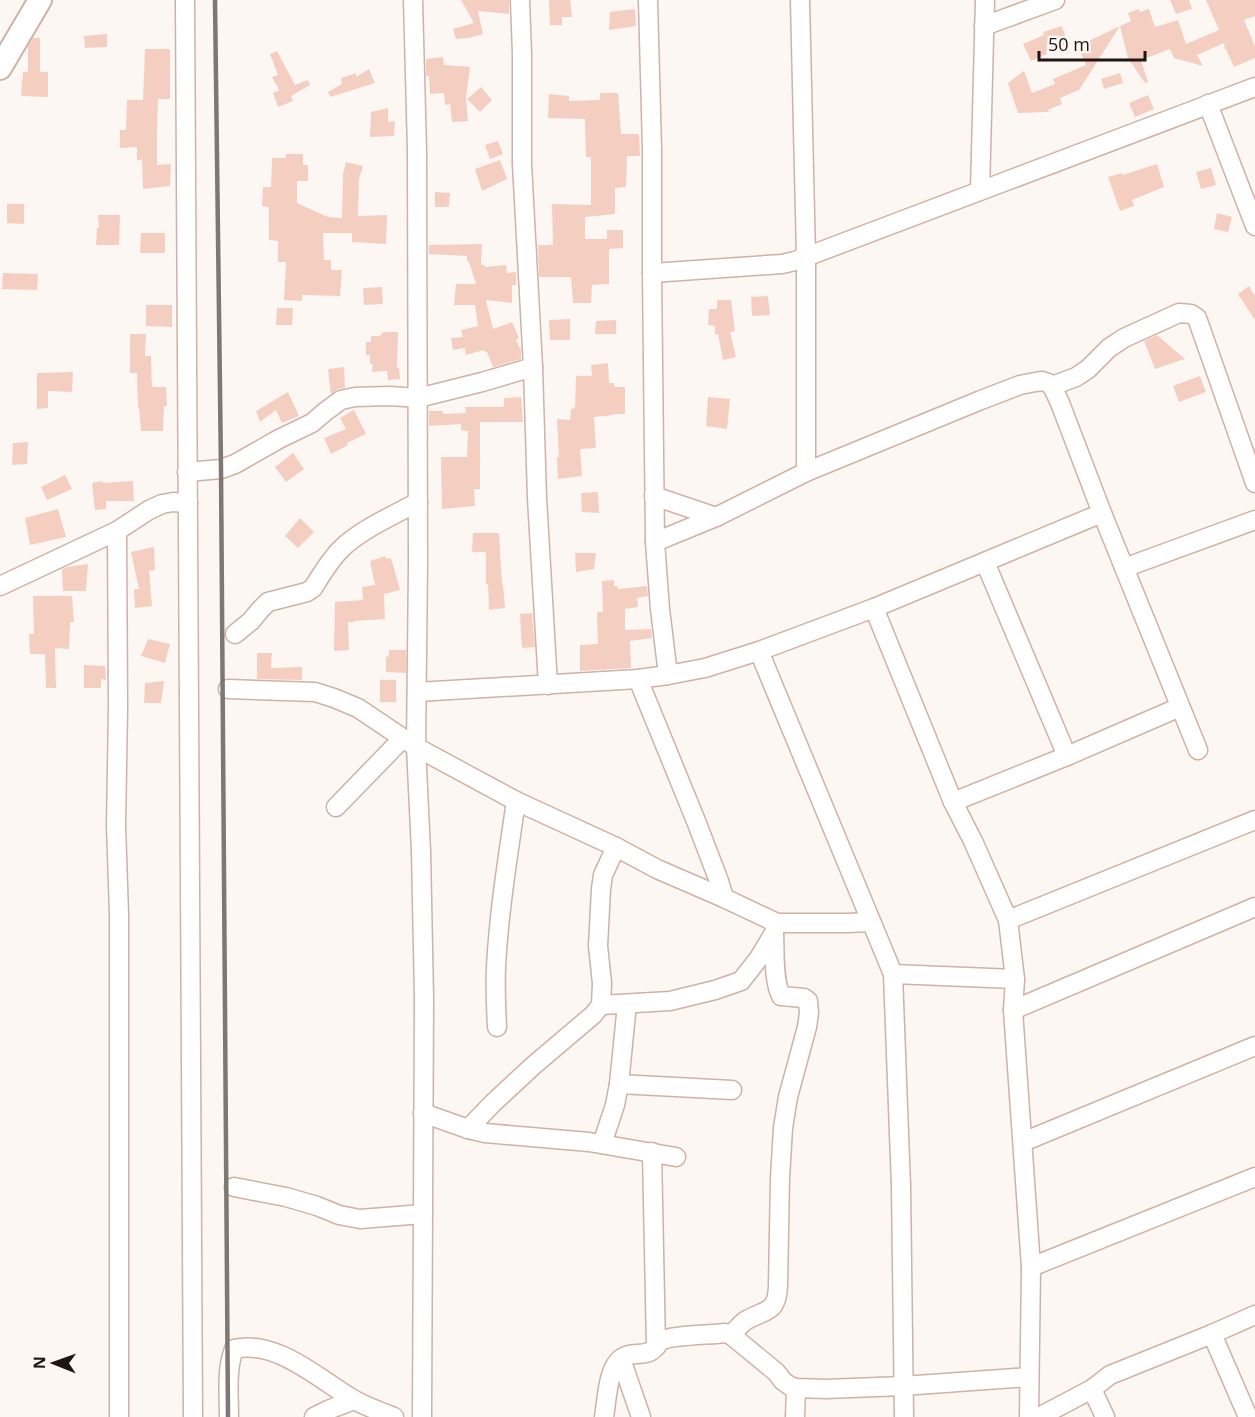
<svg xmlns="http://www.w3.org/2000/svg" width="1255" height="1417" viewBox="0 0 1255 1417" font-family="'Open Sans',sans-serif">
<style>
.building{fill:#f4cfc1}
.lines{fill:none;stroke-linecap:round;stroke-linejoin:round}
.minor-casing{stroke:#cdb2a8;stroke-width:21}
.major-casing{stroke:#cdb2a8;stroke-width:26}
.minor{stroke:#fff;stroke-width:18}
.major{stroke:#fff;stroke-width:22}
.rail{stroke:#7f7774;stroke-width:4.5}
</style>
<rect width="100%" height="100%" fill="#fdf7f4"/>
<!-- building -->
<g class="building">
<polygon points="461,0 509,0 509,14 478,11 483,34 469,38 456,39 453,29 474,23"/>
<polygon points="549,0 570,0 572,17 562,17 562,25 550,25"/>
<polygon points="1170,0 1189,0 1192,9 1176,14"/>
<polygon points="1206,0 1255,0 1255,16 1244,20 1255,46 1255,58 1234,67 1226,49 1225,50 1224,43 1197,55 1203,66 1174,58 1170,49 1141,60 1148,82 1145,83 1128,58 1120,26 1131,21 1128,13 1139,9 1140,12 1149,9 1155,27 1178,20 1186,44 1219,30"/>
<polygon points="635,9 636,26 609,30 610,12"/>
<polygon points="1062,26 1068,44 1046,51 1047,54 1031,61 1023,44 1044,35 1043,32"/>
<polygon points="1120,26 1079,90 1060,98 1062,104 1048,110 1049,112 1018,113 1008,83 1024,71 1032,93 1055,84 1053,79 1086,65 1078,46"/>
<polygon points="107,34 107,47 85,48 84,36"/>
<polygon points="33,38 40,38 40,72 48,72 48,97 21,96 23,72 28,72 28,46"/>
<polygon points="145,49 170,49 170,99 158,99 157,132 157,165 171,164 170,186 143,189 142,159 137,161 137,147 120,148 120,130 126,130 127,100 143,100"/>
<polygon points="277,51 295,85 308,80 310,85 291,96 293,101 278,107 273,93 279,90 272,77 278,75 270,54"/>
<polygon points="443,57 444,65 470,67 466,98 468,121 452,122 450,104 445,105 444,93 430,94 429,76 426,76 426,59"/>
<polygon points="369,69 375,83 330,97 328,92 342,84 341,78 356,73 356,77"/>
<polygon points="1120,73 1123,83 1104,89 1101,79"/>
<polygon points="481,87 492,100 480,112 467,99"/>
<polygon points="600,93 618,93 621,134 639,134 640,156 627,156 626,187 615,188 615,214 585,217 585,239 607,239 607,230 623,230 623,248 609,249 609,284 592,285 591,303 573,303 571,277 539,277 538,245 553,245 552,204 591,205 591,157 586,157 585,119 548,118 549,94 569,96 569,101 600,100"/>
<polygon points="1148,95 1154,109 1135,117 1129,103"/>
<polygon points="388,108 388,122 395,121 394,136 370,137 371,112"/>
<polygon points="498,141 503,154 490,159 485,145"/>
<polygon points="286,154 303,154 303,165 308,165 308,181 297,181 297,203 328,217 342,218 343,174 346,162 363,166 359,179 358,216 387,215 386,244 352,242 352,233 323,233 324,260 331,260 331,270 342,270 340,296 302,295 302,301 284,300 286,262 278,262 278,241 269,240 269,207 262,206 263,187 271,187 272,158 286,158"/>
<polygon points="500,160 507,179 482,191 475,169"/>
<polygon points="1157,164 1164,187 1132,200 1134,206 1120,211 1108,177 1122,173 1123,175"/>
<polygon points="1211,168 1216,185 1201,189 1196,172"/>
<polygon points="435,192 450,193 449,206 445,207 435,207"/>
<polygon points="7,204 24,204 24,224 7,223"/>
<polygon points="1217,213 1232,217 1228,232 1214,229"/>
<polygon points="98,215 120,215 119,245 96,245 97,228 99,228"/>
<polygon points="141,233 165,233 165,253 140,253"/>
<polygon points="482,244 481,265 485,265 485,267 506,265 507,273 516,272 516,285 512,285 512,303 486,300 493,329 512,322 519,338 516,340 521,350 521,359 493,367 487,352 485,352 484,350 466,355 465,348 453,350 451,338 463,337 461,330 478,326 475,305 454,305 456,284 476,284 469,262 467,261 467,256 429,254 429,245"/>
<polygon points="3,273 38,274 37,290 2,289"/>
<polygon points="1249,286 1255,296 1255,320 1238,294"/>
<polygon points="382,287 383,304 364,305 363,288"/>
<polygon points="768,296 770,315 752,316 751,297"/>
<polygon points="717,300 731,300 735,331 730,332 736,357 723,360 718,334 715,335 715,326 708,325 709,309 717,309"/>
<polygon points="146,305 172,305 172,327 146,326"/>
<polygon points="277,308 293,308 292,325 276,325"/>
<polygon points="570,319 570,340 550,340 549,320"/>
<polygon points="616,320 616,334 595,334 596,321"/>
<polygon points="383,332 398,332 397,368 399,368 400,379 388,380 387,371 372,372 373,364 370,364 370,355 366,355 366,342 371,342 371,336 380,336"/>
<polygon points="130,334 146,334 145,356 151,356 152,387 166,387 167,406 164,406 163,431 141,431 139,407 138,408 137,373 130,373"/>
<polygon points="1157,335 1185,359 1155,369 1144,341"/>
<polygon points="608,363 609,383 614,383 614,387 625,387 625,414 613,414 613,415 594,417 596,448 580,449 582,476 558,479 557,457 559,457 557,419 570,420 571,409 575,408 576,376 592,376 591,365"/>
<polygon points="344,367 345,388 338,389 331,394 328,369"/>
<polygon points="73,372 72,392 48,391 48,408 37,409 37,373"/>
<polygon points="1200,376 1206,392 1179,402 1173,386"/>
<polygon points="288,392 299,416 282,423 276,410 260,422 256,411"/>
<polygon points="521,397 523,422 480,422 480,489 474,489 475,506 442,509 441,457 467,457 468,431 461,430 461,424 429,426 429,411 443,411 443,414 466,413 465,407 504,407 504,398"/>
<polygon points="708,397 730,399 727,429 706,426"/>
<polygon points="354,410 366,434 347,443 348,445 331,454 324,438 346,429 340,418"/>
<polygon points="28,442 27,464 12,465 13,443"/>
<polygon points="293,453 304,469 286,482 275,467"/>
<polygon points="65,475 72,489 47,500 41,487"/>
<polygon points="103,481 103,483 133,481 134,501 106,501 106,509 95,510 92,483"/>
<polygon points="598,492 599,513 582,512 581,493"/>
<polygon points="58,509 66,537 30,545 25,518"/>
<polygon points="300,518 314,532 298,548 285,536"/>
<polygon points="473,533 499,533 502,585 503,585 505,608 489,610 488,584 486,585 486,552 472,552"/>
<polygon points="154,547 155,570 149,571 152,606 135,608 134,589 139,589 131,552"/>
<polygon points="575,553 596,553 594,569 576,572"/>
<polygon points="385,556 386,559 391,558 400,590 384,594 385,619 354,621 354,622 348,622 349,650 334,651 335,602 363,600 362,587 375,585 370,561"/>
<polygon points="88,564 86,591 63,591 62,569 67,567"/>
<polygon points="614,580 614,586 617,586 618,589 647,586 648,596 637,598 638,607 625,609 625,630 651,629 652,638 630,641 631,668 580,671 580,645 598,644 597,612 603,612 602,581"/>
<polygon points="33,596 72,596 74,622 70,622 69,649 55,648 56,688 46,688 45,654 30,654 29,634 34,634"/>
<polygon points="532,613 535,647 522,648 520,614"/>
<polygon points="148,639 170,644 165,663 141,656"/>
<polygon points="389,650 406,650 406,673 386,672 386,657 389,656"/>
<polygon points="257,653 272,653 271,668 302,667 302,680 257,679"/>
<polygon points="84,665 105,666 106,680 101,679 101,688 84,688"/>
<rect x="380" y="680" width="16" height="22"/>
<polygon points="164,681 161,703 144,703 145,683"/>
</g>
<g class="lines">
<defs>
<g id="minor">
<polyline points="185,0 193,1417"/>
<polyline points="413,0 417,150 418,565 416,747 421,851 424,998 422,1417"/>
<polyline points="520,0 522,54 522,164 533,367 537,498 548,685"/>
<polyline points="648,0 652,149 652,273 655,542 660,609 668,675"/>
<polyline points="800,0 806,256 806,472"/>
<polyline points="984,26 1055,0"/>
<polyline points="1208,104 1255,226"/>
<polyline points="980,190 985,0"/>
<polyline points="652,273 782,264 795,261 1255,87"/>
<polyline points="1052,386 1076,377 1088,369 1109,348 1124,338 1179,313 1191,314 1197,318 1255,483"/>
<polyline points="187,472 221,469 235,464 279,439 312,423 326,411 341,400 355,397 390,396 418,398 482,382 533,367"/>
<polyline points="654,496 716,517"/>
<polyline points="117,531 118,709 116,826 119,914 119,1417"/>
<polyline points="655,542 716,517 806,472 981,400 1020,385 1035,382 1042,381 1048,383 1052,386 1060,403 1102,513 1198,750"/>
<polyline points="985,562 1067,756"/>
<polyline points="1124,568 1255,520"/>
<polyline points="0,586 117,531 149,510 162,504 173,502 188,503"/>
<polyline points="874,608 953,802 973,841 1008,920 1015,979 1013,1010 1031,1267 1029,1417"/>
<path d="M235 634 251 621 260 610 268 602 307 592 313 588C321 575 330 560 341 549 360 530 394 515 418 502"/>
<polyline points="759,651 893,974 901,1186 904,1417"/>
<polyline points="638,679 696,821 719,881 724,898"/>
<polyline points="228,689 315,692 334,698 358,708 416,747 516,801 616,847 657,869 724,898 777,923 847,923 871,922"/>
<polyline points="417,692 638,679 668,675 705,668 759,651 874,608 1102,513"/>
<polyline points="953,802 1067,756 1180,707"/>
<polyline points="336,807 403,738"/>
<polyline points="1008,920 1255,820"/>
<polyline points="893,974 1015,979"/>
<polyline points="601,1005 670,1001 715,990 741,981 759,958 774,933"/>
<polyline points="1013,1010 1255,907"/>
<path d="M497 1027C496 1007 495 987 496 967 499 911 508 856 516 801"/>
<polyline points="619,1084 732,1090"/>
<polyline points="423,1113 468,1129 485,1133 589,1142 676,1157"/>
<polyline points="468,1129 493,1103 534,1065 593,1015 601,1005 602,983 598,946 601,889 603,875 616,847"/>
<polyline points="1023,1142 1255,1046"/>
<polyline points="602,1144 615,1105 619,1084 627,1004"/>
<polyline points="652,1152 656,1347"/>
<polyline points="234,1187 286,1197 317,1206 339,1215 360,1219 423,1214"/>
<polyline points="1031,1267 1255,1177"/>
<polyline points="1212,1334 1248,1417"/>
<path d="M731 1335C736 1330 740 1325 745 1321 765 1309 777 1314 778 1286L780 1178 783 1128 788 1097 807 1027 809 1013 808 1001 804 998 781 996C773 980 775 951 774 934"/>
<polyline points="621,1359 641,1417"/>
<polyline points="1092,1389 1105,1417"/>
<path d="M229 1417C229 1395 226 1370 234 1349 275 1339 318 1378 351 1398 362 1405 381 1412 394 1417"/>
<polyline points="314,1417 328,1410 354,1400"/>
<path d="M604 1417C607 1401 607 1365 624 1357 631 1352 643 1356 651 1351 655 1349 657 1344 661 1341 670 1335 712 1335 725 1333L731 1335 776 1372 783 1381 790 1386 796 1388 826 1389 903 1386 1029 1377"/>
<polyline points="795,1417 796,1388"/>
<polyline points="1039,1417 1092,1389 1110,1375 1120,1371 1212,1334 1255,1315"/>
</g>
<polyline id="major" points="0,68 40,0"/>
</defs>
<!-- minor casing -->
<use href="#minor" class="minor-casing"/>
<!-- major casing -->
<use href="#major" class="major-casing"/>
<!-- minor -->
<use href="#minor" class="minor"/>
<!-- major -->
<use href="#major" class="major"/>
<!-- rail -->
<polyline class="rail" points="215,0 221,469 228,1417"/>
</g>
<!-- north arrow -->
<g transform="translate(54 1363) rotate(271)" stroke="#fdf7f4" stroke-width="4.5" paint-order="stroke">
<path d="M0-4.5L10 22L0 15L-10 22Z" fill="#1f1512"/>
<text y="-9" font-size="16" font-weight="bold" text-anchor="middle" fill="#1f1512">N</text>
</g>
<!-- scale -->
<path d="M1039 51v9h106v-9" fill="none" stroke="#1f1512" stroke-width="3"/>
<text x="1048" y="51" font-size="18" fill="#1f1512" stroke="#fdf7f4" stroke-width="4.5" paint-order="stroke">50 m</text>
</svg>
